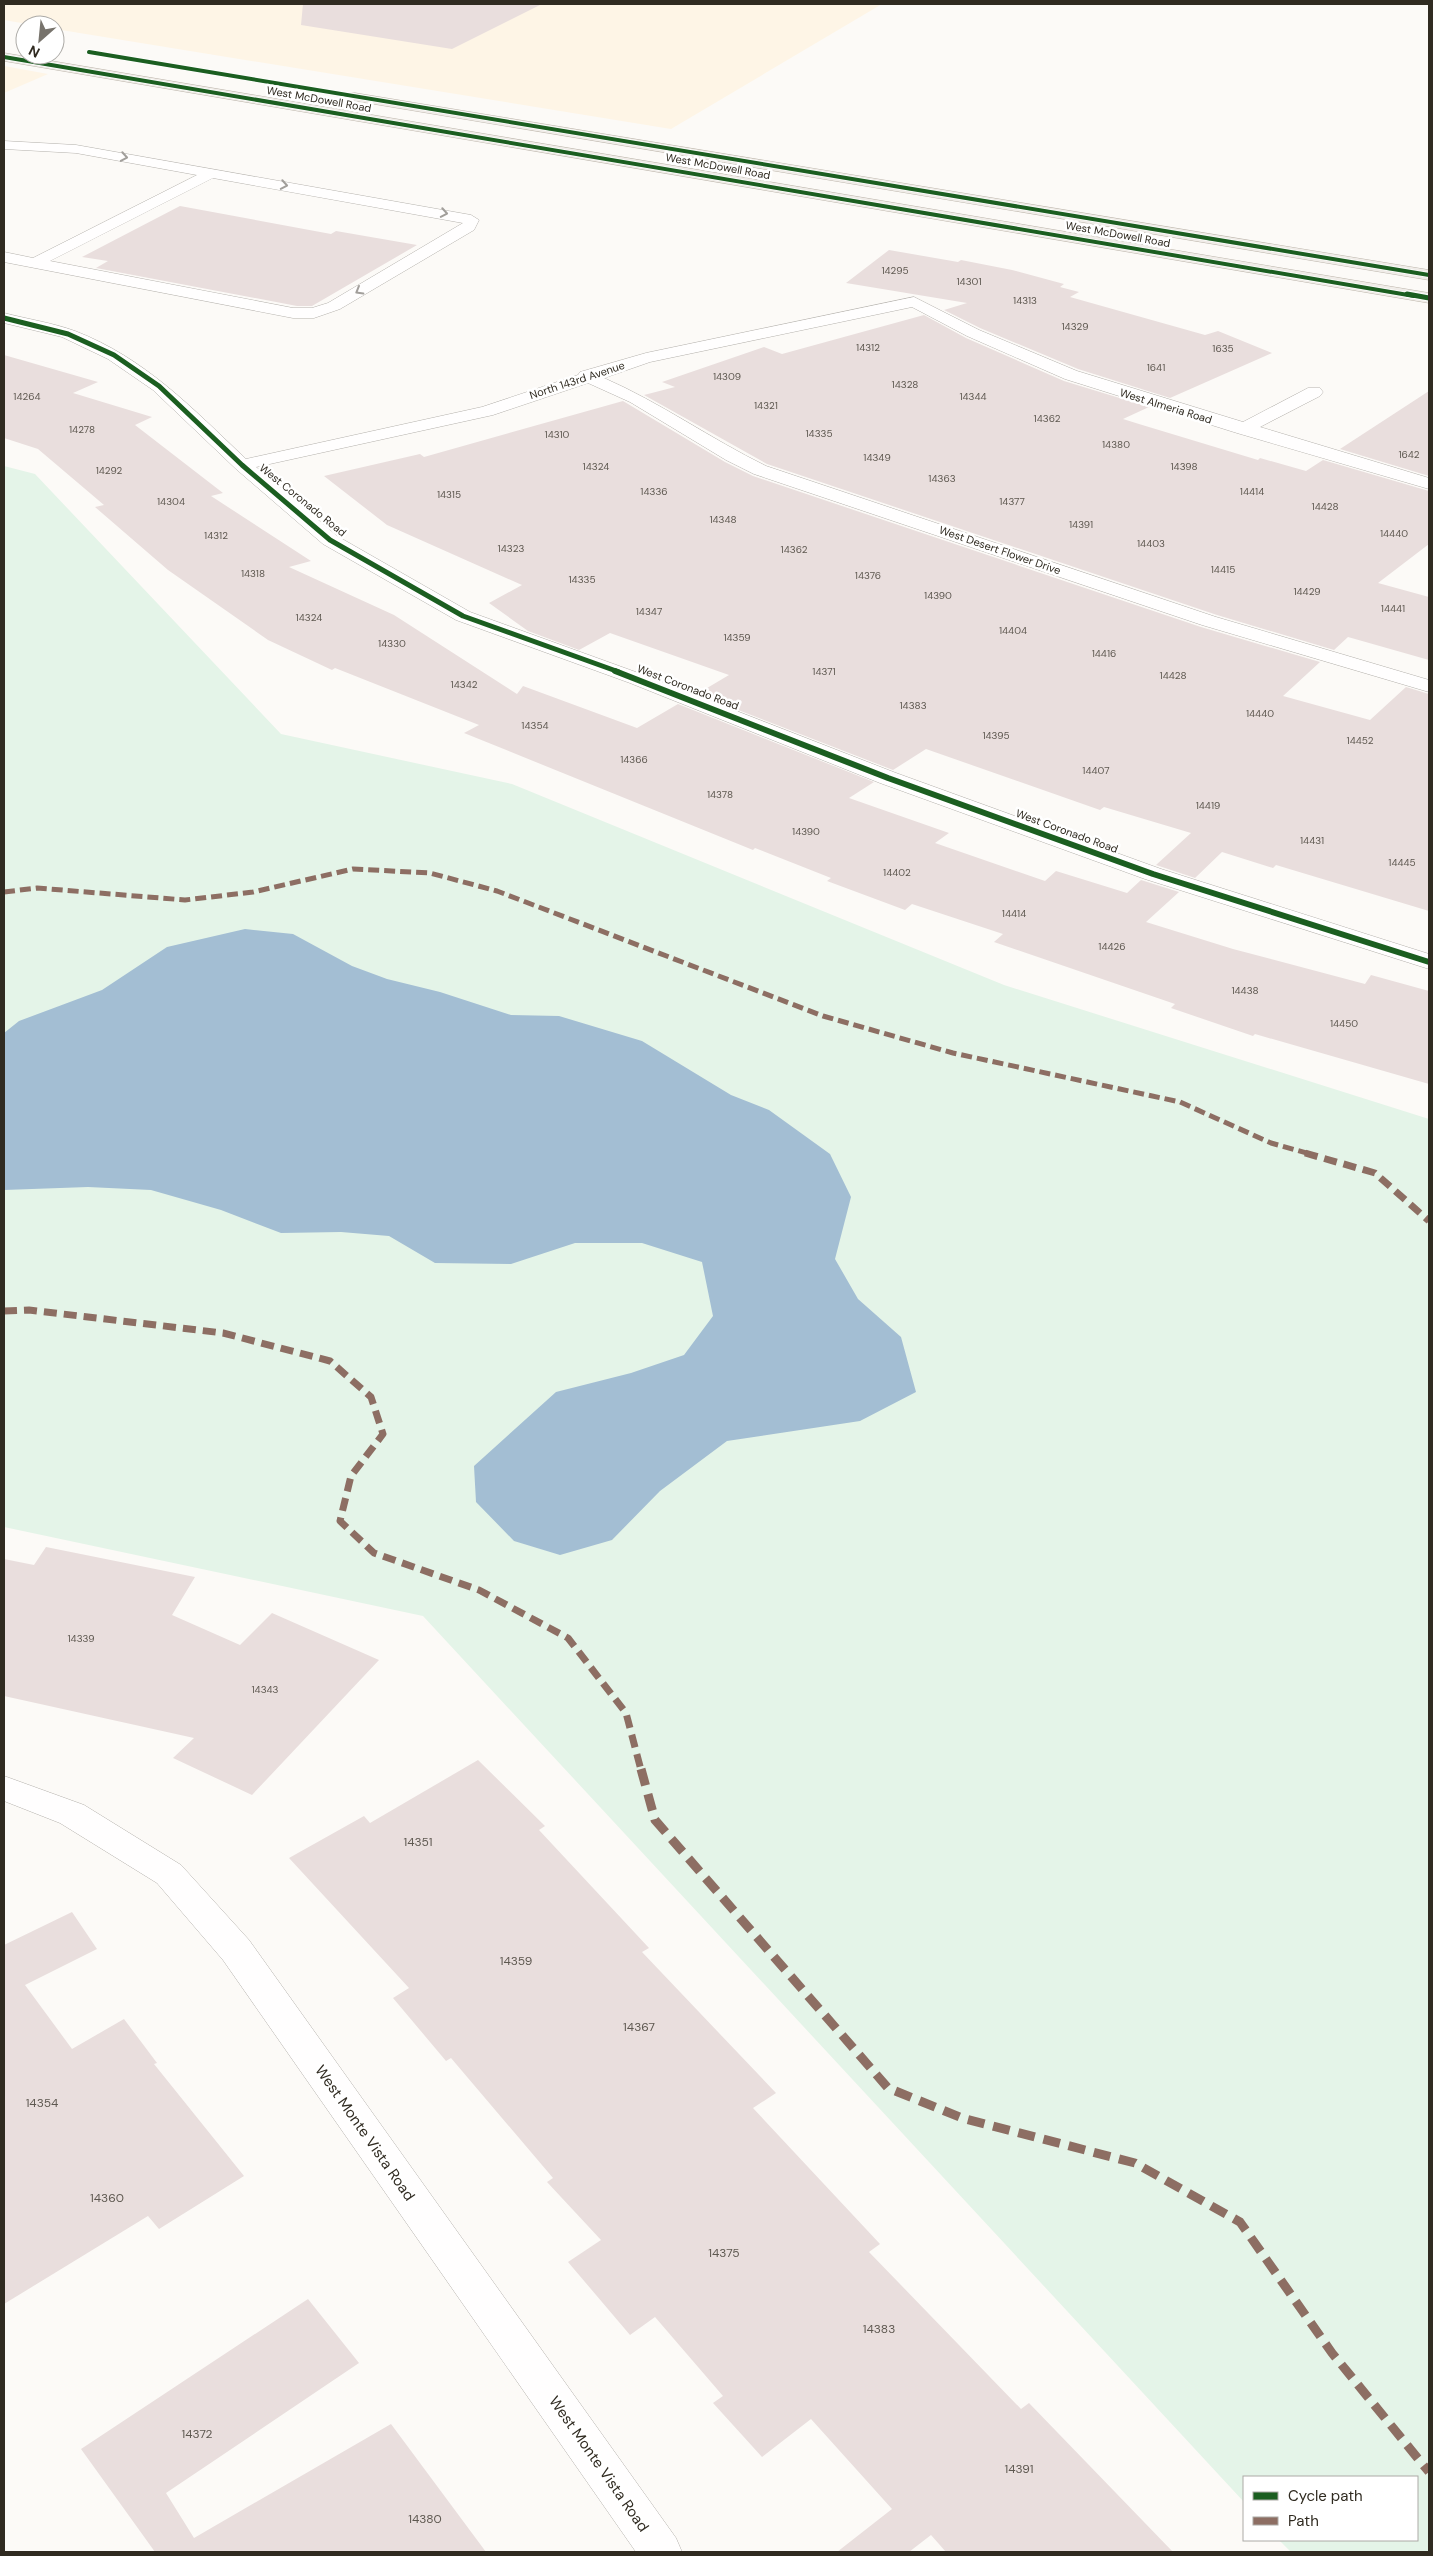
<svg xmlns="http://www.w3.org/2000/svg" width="1433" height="2556" viewBox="0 0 1433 2556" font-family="'DM Sans',sans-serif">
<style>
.built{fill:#fef5e6}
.green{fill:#e4f4e8}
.water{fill:#a3bed3}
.building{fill:#e9dedd}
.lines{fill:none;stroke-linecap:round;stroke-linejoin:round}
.minor-casing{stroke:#b4b1ac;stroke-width:1}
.major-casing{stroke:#bcb5ab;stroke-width:1}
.minor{fill:#fffefe;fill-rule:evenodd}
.major{fill:#f0ece8;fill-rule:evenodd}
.quiet-far2{stroke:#8d6e63;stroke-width:5;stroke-dasharray:11 5;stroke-linecap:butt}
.quiet-far1{stroke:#8d6e63;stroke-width:7;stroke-dasharray:13 7;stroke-linecap:butt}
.quiet{stroke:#8d6e63;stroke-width:9;stroke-dasharray:17 9;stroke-linecap:butt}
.cycleway-far2-casing{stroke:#fff;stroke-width:5.5}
.cycleway-far1-casing{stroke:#fff;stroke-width:7}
.cycleway-casing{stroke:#fff;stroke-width:9}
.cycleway-far2{stroke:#1b5e20;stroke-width:4}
.cycleway-far1{stroke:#1b5e20;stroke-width:5}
.cycleway{stroke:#1b5e20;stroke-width:6}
.oneway{stroke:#a29f9b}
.labels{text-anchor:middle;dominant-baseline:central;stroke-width:5;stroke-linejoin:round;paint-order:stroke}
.number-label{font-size:10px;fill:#5e5850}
.far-street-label{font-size:11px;fill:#302b21;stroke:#fff}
.near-number-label{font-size:12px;fill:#5e5850}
.near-street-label{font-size:15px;fill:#302b21;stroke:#fff}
</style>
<rect width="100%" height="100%" fill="#fcfaf7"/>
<!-- built -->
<g class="built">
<polygon points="4,4 882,4 671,129 55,29 55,25 33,25 4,20"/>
<polygon points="4,66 48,74 4,93"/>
</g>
<!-- green -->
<polygon class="green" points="4,466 35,474 281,734 512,784 1004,985 1429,1119 1429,2552 1291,2552 1279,2540 1417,2540 1417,2477 1244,2477 1244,2502 423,1616 4,1527"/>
<!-- water -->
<polygon class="water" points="245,929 293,934 352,966 387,979 440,992 511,1015 559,1016 642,1041 731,1095 769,1110 830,1154 851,1197 835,1259 858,1299 901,1337 916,1392 860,1421 727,1441 660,1491 612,1540 560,1555 514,1541 476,1502 474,1466 556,1392 631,1373 684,1355 713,1316 702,1262 642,1243 575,1243 511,1264 435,1263 389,1236 341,1232 281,1233 221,1210 151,1190 88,1187 4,1190 4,1033 19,1021 102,990 167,947"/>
<!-- building -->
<g class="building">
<polygon points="303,4 542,4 452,49 301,25"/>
<polygon points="180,206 331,234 336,231 417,245 312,306 297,306 96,268 108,261 82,257"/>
<polygon points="889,250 958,262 961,260 1012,270 1064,284 1060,287 1079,292 1070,297 1205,335 1218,331 1272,353 1170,398 1078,369 980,328 944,310 967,303 846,283"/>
<polygon points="924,315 966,338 1064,381 1149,407 1123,419 1139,424 1258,460 1260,458 1306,471 1323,460 1429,491 1429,544 1378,583 1429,597 1429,660 1348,637 1334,650 1217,615 767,464 644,395 675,387 662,382 764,347 782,354"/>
<polygon points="4,355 98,382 73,393 152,417 135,425 223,493 211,496 311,561 289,567 394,615 517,694 523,686 637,728 678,704 874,782 849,798 949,833 935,843 1045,881 1056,871 1127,893 1141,880 1179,892 1146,922 1233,949 1365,984 1371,975 1429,991 1429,1084 1255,1034 1253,1036 1171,1008 1175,1004 994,942 1003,934 912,904 905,910 827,881 831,878 755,848 753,850 464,733 479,725 335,668 332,670 268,640 168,570 95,507 104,505 38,449 4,438"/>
<polygon points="1429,391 1429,476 1340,449"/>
<polygon points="623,401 725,462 753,476 1201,627 1320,662 1283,696 1370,720 1406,687 1429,694 1429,911 1276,865 1273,868 1222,852 1195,878 1156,865 1191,833 1104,807 1100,810 926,749 893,770 697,694 729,675 610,633 579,650 528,631 489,603 522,585 387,525 324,476 420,454 424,457"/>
<polygon points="46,1547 195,1577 172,1615 240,1645 272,1613 379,1660 252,1795 173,1758 194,1738 4,1696 4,1559 34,1565"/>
<polygon points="478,1760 545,1826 539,1830 649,1948 642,1952 776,2093 753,2108 880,2244 869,2252 1021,2409 1029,2403 1173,2552 946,2552 931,2535 909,2552 837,2552 892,2509 811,2419 762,2457 713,2403 723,2396 655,2317 630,2335 568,2262 601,2240 547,2182 553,2178 451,2058 446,2061 393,1998 409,1988 289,1858 364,1816 370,1823"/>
<polygon points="72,1912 97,1949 25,1985 72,2049 124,2019 157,2063 154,2064 244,2176 159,2229 148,2216 4,2304 4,1945"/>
<polygon points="308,2299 359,2363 166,2493 194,2538 391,2424 486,2552 155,2552 81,2449"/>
</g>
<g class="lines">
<defs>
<g id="minor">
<path d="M4 141 76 145 471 215 479 220 474 230 340 309 314 318H293L4 262V252L33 258 197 175 76 153 4 149ZM213 178 463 223 328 303 312 308H293L50 261Z"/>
<path d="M914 297 979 330 1077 371 1243 422 1308 388H1320L1323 392 1320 396 1260 427 1429 478V489L1237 433 1065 379 967 336 912 307 650 362 604 378C661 403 711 439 766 466L1216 617 1429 680V692L1202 625 754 474 726 460 630 402 588 383 493 415 256 467 337 536 470 612 644 675 896 773 1161 869 1429 954V969L1145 879 880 783 630 683 456 620 323 544 236 469 153 390 108 359 62 337 4 323V313C27 319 53 323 75 331 145 358 192 408 246 459L482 407 578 375 580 372 646 353Z"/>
<polygon points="4,1776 84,1805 181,1865 249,1940 676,2538 682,2552 636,2552 223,1960 157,1883 60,1823 4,1801"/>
</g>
<g id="major">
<polygon points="4,53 1429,293 1429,303 4,61"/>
<polygon points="355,93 1429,270 1429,280 350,100 348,97 350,94"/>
</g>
</defs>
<!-- minor casing -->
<use href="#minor" class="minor-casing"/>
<!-- major casing -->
<use href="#major" class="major-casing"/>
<!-- minor -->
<use href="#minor" class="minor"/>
<!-- major -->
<use href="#major" class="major"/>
<!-- quiet-far2 -->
<polyline class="quiet-far2" points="4,892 37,888 185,900 253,892 353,869 430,873 497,891 823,1016 953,1053 1180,1102 1271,1143 1310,1154"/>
<!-- quiet-far1 -->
<g class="quiet-far1">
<polyline points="1305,1153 1375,1173 1429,1221"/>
<polyline points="4,1311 29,1310 223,1333 330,1361 371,1397 383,1434 351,1476 340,1521 374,1553 479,1590 568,1638 626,1713 641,1770"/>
</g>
<!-- quiet -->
<polyline class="quiet" points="641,1769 655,1820 888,2088 962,2118 1135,2163 1240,2222 1332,2353 1429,2472"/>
<defs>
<g id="cycleway-far2">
<polyline points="89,52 1429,275"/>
<polyline points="4,57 1414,296"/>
</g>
<g id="cycleway-far1">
<polyline points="1407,294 1429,298"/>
<polyline points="4,318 68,334 114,355 159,386 242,465 330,540 463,616 619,672"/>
</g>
<polyline id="cycleway" points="615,671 888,778 1153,874 1429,962"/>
</defs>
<!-- cycleway-far2 casing -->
<use href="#cycleway-far2" class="cycleway-far2-casing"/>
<!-- cycleway-far1 casing -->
<use href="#cycleway-far1" class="cycleway-far1-casing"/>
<!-- cycleway casing -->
<use href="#cycleway" class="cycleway-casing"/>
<!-- cycleway-far2 -->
<use href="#cycleway-far2" class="cycleway-far2"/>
<!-- cycleway-far1 -->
<use href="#cycleway-far1" class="cycleway-far1"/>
<!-- cycleway -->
<use href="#cycleway" class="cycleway"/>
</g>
<!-- one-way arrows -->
<defs><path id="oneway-chevron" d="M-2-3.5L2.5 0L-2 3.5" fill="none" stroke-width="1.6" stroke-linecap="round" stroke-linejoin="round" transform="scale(1.25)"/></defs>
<g class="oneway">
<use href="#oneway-chevron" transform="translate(124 157) rotate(10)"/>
<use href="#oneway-chevron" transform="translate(284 185) rotate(10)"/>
<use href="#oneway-chevron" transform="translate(444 213) rotate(10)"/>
<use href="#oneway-chevron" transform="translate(359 291) rotate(150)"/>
</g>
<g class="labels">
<!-- number labels -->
<g class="number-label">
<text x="895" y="270">14295</text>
<text x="969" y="281">14301</text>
<text x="1025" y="300">14313</text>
<text x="1075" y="326">14329</text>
<text x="868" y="347">14312</text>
<text x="1223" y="348">1635</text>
<text x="1156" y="367">1641</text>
<text x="727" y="376">14309</text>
<text x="905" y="384">14328</text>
<text x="27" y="396">14264</text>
<text x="973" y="396">14344</text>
<text x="766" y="405">14321</text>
<text x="1047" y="418">14362</text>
<text x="82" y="429">14278</text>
<text x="819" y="433">14335</text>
<text x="557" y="434">14310</text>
<text x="1116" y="444">14380</text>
<text x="1409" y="454">1642</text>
<text x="877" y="457">14349</text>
<text x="596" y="466">14324</text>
<text x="1184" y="466">14398</text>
<text x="109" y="470">14292</text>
<text x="942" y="478">14363</text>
<text x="654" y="491">14336</text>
<text x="1252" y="491">14414</text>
<text x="449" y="494">14315</text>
<text x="171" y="501">14304</text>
<text x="1012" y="501">14377</text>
<text x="1325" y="506">14428</text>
<text x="723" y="519">14348</text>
<text x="1081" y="524">14391</text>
<text x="1394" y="533">14440</text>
<text x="216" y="535">14312</text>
<text x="1151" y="543">14403</text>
<text x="511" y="548">14323</text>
<text x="794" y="549">14362</text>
<text x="1223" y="569">14415</text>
<text x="253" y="573">14318</text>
<text x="868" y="575">14376</text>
<text x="582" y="579">14335</text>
<text x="1307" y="591">14429</text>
<text x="938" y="595">14390</text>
<text x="1393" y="608">14441</text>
<text x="649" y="611">14347</text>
<text x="309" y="617">14324</text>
<text x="1013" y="630">14404</text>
<text x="737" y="637">14359</text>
<text x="392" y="643">14330</text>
<text x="1104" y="653">14416</text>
<text x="824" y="671">14371</text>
<text x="1173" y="675">14428</text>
<text x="464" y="684">14342</text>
<text x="913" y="705">14383</text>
<text x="1260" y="713">14440</text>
<text x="535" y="725">14354</text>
<text x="996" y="735">14395</text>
<text x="1360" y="740">14452</text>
<text x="634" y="759">14366</text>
<text x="1096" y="770">14407</text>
<text x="720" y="794">14378</text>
<text x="1208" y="805">14419</text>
<text x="806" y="831">14390</text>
<text x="1312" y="840">14431</text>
<text x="1402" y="862">14445</text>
<text x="897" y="872">14402</text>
<text x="1014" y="913">14414</text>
<text x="1112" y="946">14426</text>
<text x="1245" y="990">14438</text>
<text x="1344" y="1023">14450</text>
<text x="81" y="1638">14339</text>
<text x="265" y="1689">14343</text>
</g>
<!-- far-street labels -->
<g class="far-street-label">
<text transform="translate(319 99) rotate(10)">West McDowell Road</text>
<text transform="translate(718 166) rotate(10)">West McDowell Road</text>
<text transform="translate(1118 234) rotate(10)">West McDowell Road</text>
<text transform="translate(577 380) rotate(-18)">North 143rd Avenue</text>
<text transform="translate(1166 406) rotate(17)">West Almeria Road</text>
<text transform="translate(303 500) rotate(39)">West Coronado Road</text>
<text transform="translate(1000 550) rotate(19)">West Desert Flower Drive</text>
<text transform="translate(688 687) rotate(21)">West Coronado Road</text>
<text transform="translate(1067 831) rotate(20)">West Coronado Road</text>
</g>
<!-- near-number labels -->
<g class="near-number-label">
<text x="418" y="1842">14351</text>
<text x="516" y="1961">14359</text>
<text x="639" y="2027">14367</text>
<text x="42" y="2103">14354</text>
<text x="107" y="2198">14360</text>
<text x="724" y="2253">14375</text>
<text x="879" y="2329">14383</text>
<text x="197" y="2434">14372</text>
<text x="1019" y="2469">14391</text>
<text x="425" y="2519">14380</text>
</g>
<!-- near-street labels -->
<g class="near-street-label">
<text transform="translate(365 2133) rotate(55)">West Monte Vista Road</text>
<text transform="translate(599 2464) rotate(55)">West Monte Vista Road</text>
</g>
</g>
<!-- border -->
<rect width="1433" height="2556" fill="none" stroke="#302b21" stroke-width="10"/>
<!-- legend -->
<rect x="1243" y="2476" width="175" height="65" fill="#ffffff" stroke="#acaaa6"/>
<rect x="1253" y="2492" width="25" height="8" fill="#1b5e20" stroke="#acaaa6"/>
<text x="1288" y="2501" font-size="15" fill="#302b21">Cycle path</text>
<rect x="1253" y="2517" width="25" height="8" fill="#8d6e63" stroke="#acaaa6"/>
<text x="1288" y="2526" font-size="15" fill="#302b21">Path</text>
<!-- north arrow -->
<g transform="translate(40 40) rotate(207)"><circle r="24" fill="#ffffff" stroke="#acaaa6"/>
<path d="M0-4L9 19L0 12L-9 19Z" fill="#77736c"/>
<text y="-8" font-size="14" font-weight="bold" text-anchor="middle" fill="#302b21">N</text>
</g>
</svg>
